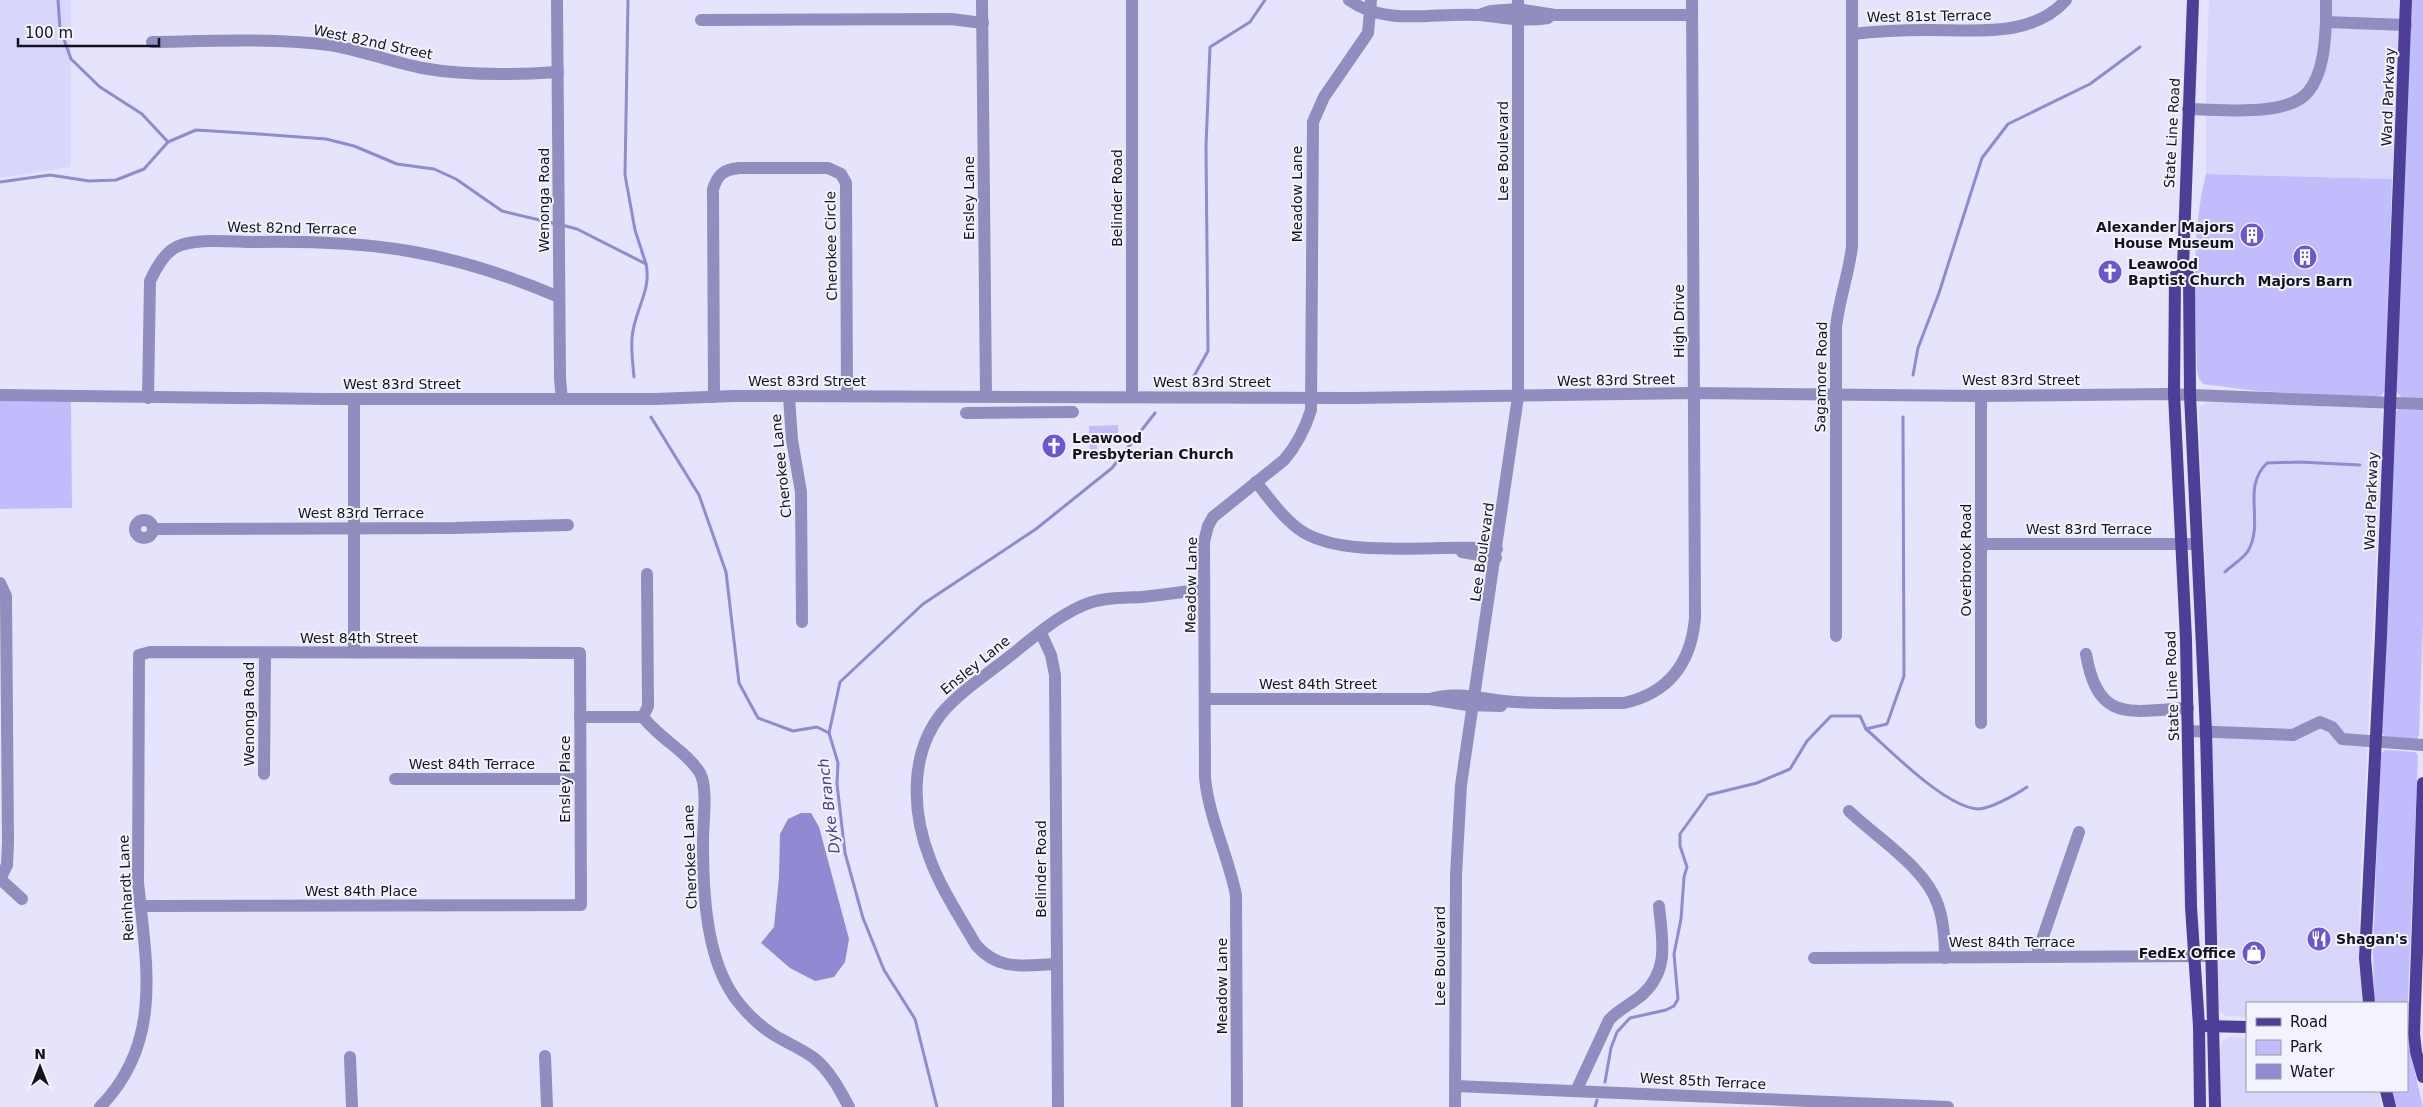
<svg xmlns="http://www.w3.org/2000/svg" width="2423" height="1107" viewBox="0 0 2423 1107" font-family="'DejaVu Sans',sans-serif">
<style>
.built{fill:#d8d7fb}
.green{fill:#c1bdfd}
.water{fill:#8f8ad1}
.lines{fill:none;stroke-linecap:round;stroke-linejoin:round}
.stream{stroke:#8f8ad1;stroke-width:3}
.minor{stroke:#908dbf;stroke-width:12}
.major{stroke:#4d3e97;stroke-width:12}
.labels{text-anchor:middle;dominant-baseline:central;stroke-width:4;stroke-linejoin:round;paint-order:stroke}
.street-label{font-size:14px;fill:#14131d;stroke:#f3f3ff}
.poi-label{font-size:14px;font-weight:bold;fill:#14131d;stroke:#f3f3ff;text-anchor:start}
.water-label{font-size:15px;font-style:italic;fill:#4b3d92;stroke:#f3f3ff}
</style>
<rect width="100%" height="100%" fill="#e5e4fc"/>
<!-- built -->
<g class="built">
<polygon points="0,0 71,0 71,167 0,178"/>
<polygon points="2209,0 2400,0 2392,179 2206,174 2206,81"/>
<polygon points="2220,401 2380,409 2383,414 2359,917 2363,1003 2247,1003 2247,1017 2227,1016 2221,1013 2218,1007 2211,712 2199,412 2200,406 2206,403"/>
<polygon points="2230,1037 2247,1038 2247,1091 2378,1091 2382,1107 2221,1107 2220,1050 2223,1041"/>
</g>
<!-- green -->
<g class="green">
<polygon points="2411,0 2423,0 2423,398 2402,398 2396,391"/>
<path d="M2206 174 2392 179 2385 390 2382 395 2376 397 2257 391 2203 384 2199 379 2197 370C2196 305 2190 237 2206 174Z"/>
<polygon points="0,401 71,401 72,508 0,509"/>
<polygon points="2398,409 2423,410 2423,622 2419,735 2417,739 2388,738 2383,735 2381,730 2396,412"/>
<polygon points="1118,425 1118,442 1097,443 1097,455 1090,456 1089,426"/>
<polygon points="2386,750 2416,752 2418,756 2407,1022 2407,1003 2374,1003 2373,951 2380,758 2382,752"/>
<polygon points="2407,1048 2410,1051 2423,1107 2394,1107 2390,1091 2407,1091"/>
</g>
<!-- water -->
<polygon class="water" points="801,813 811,813 819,827 849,939 845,962 834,977 815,981 790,968 761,943 774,927 779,877 780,834 788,819"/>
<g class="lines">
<!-- stream -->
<g class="stream">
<polyline points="58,0 60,28 71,59 100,87 142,114 168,142"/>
<polyline points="628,0 625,175 635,230 646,264"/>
<polyline points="0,182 50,175 89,181 116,180 144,169 168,142 196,130 259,134 326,139 354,146 397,164 434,169 456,179 502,211 556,224"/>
<path d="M562 225 577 229 646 264C652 291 634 310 632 338 631 351 633 365 634 377"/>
<polyline points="1913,375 1918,348 1939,293 1982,158 2008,124 2090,84 2140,47"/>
<polyline points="1194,376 1208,351 1206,146 1210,47 1250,22 1265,0"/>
<polyline points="651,417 699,495 726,572 739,683 758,718 793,731 817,727 829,733 838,763 837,784 845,853 863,918 884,970 915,1019 937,1107"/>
<path d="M2225 572C2232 565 2243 559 2248 551 2265 521 2241 488 2267 463L2299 462 2360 465"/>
<path d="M1866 729C1891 751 1945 807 1978 809 1990 809 2017 794 2027 787"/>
<polyline points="829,733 840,682 923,604 1036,529 1112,468 1155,413"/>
<polyline points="1605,1082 1611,1048 1617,1032 1630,1018 1666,1010 1674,1006 1678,999 1674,954 1681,919 1684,877 1687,867 1680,846 1680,834 1708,795 1757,783 1790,769 1807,741 1831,716 1860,716 1866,729 1887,724 1904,676 1903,417"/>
<polyline points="1595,1107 1597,1100"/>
</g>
<!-- minor -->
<g class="minor">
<polyline points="557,0 560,379 562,399"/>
<polyline points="982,0 986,396"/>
<path d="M1349 0C1386 27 1436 12 1478 15 1502 17 1524 22 1548 18"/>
<polyline points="1479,15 1491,11 1518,9 1555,15 1692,15"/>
<polyline points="701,20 951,19 983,23"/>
<polyline points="2326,22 2326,0"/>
<path d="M1852 34C1878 31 1903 30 1929 30 1975 30 2032 38 2066 0"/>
<path d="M152 42C211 41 271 38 330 45 361 50 391 62 422 68 466 76 513 75 558 72"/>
<path d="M2188 109C2219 109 2286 118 2308 92 2323 74 2325 44 2326 22L2406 25"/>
<polyline points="0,395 326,399 655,399 734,396 1352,398 1693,393 1981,396 2167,394 2423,404"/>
<polyline points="1981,396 1981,723"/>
<path d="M714 397 713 189C718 174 723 170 739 168H828L841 174 846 183 847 396"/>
<polyline points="789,397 792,440 801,492 802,622"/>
<polyline points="1132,397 1132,0"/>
<path d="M148 398 150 281C156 268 166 249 181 245 204 238 233 242 257 242 373 240 452 251 559 297"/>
<polyline points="354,399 354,652"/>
<polyline points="966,413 1073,412"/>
<path d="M1256 482C1270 499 1284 520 1303 532 1348 560 1445 543 1497 549"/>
<circle cx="144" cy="529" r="9"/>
<polyline points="153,529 455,528 568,525"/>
<polyline points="1981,544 2197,544"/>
<polyline points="1462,552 1496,558"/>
<polyline points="0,583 6,596 8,842 7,865 0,879"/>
<polyline points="1041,633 1051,655 1055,675 1058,1107"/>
<path d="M1836 636V327C1839 299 1849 274 1852 246V0"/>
<path d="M2086 654C2098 724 2130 711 2188 708"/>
<polyline points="1205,699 1430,699 1467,705 1501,706"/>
<path d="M1430 699C1459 690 1487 701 1515 702 1551 704 1588 703 1624 703 1669 693 1691 663 1695 618L1692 0"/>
<polyline points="580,717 643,717"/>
<path d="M643 717C659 738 687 752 700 773 708 787 703 824 703 841 703 885 705 943 726 983 735 1002 756 1024 774 1035 787 1043 802 1049 814 1058 830 1071 840 1090 849 1107"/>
<polyline points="643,717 648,706 647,574"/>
<polyline points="2188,731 2293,735 2320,722 2332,727 2342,739 2423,745"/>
<polyline points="264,774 265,653"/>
<polyline points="395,779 580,779"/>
<path d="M1849 811C1877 838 1926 868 1938 905 1944 922 1945 940 1945 958"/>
<polyline points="0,879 22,899"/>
<polyline points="2036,957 2079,832"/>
<polyline points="1814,958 2210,956"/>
<path d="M1057 964C1025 965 999 972 976 945 960 917 941 889 930 859 912 813 909 755 941 714 958 694 980 679 1001 663 1029 642 1058 613 1092 602 1108 597 1124 598 1141 597 1162 595 1183 592 1204 589"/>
<polyline points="545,1056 547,1107"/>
<polyline points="350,1057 352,1107"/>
<polyline points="1455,1086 1948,1107"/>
<path d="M1576 1091 1609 1020C1619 1009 1632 1004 1643 994 1670 969 1662 939 1659 906"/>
<path d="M100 1107C164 1042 146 963 138 882L139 655 150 652 580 653 581 905 140 906"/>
<path d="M1237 1107 1236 895C1228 855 1209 818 1205 778L1204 542 1208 526 1213 517 1284 460C1298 444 1305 429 1311 410L1313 122 1324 97 1368 33 1371 0"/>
<polyline points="1455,1107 1456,875 1461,785 1518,397 1518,0"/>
</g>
<!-- major -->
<g class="major">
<polyline points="2193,0 2183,267 2189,276 2190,395 2206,731 2215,1107"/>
<polyline points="2183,267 2175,276 2174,394 2186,639 2191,907 2199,1026 2200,1107"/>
<polyline points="2423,783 2414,1034 2416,1052 2423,1077"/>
<polyline points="2369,1003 2365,958 2381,636 2406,0"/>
<polyline points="2204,1026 2247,1027"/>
<polyline points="2386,1091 2390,1107"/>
</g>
</g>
<!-- icons -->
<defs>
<symbol id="building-disc" viewBox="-11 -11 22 22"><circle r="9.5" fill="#6c57d0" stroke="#f3f3ff"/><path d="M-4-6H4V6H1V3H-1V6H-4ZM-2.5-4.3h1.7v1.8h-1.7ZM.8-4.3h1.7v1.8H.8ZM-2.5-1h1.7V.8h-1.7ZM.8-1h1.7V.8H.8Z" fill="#fff"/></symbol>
<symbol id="church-disc" viewBox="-11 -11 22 22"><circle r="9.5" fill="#6c57d0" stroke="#f3f3ff"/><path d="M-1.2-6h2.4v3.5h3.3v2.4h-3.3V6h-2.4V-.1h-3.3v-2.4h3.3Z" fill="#fff"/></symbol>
<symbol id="restaurant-disc" viewBox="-11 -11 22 22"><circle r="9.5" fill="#6c57d0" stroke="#f3f3ff"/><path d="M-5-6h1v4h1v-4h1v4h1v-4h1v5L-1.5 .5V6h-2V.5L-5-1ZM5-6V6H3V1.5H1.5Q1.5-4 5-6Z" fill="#fff"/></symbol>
<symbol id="shop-disc" viewBox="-11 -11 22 22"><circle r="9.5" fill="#6c57d0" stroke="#f3f3ff"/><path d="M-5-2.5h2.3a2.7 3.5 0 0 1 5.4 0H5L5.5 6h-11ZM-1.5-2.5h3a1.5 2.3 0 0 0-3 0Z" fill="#fff"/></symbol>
</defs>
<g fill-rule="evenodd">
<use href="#building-disc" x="2238" y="221" width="28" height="28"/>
<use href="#building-disc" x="2291" y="243" width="28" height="28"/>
<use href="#church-disc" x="2096" y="258" width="28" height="28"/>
<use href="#church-disc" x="1040" y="432" width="28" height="28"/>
<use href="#restaurant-disc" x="2305" y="925" width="28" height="28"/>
<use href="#shop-disc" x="2240" y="939" width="28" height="28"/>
</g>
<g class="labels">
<!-- street labels -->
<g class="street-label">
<text transform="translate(1929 16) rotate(-1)">West 81st Terrace</text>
<text transform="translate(373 42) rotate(12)">West 82nd Street</text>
<text transform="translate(2388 97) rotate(-88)">Ward Parkway</text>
<text transform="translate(2172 133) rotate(-87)">State Line Road</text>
<text transform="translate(1503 151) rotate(-90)">Lee Boulevard</text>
<text transform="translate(1297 194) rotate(-90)">Meadow Lane</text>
<text transform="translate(969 198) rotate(-90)">Ensley Lane</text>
<text transform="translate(1117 198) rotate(-90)">Belinder Road</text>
<text transform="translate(544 200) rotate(-90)">Wenonga Road</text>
<text transform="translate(292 228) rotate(1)">West 82nd Terrace</text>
<text transform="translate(831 246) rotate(-91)">Cherokee Circle</text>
<text transform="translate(1679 321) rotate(-90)">High Drive</text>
<text transform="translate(1821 377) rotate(-89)">Sagamore Road</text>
<text transform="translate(1616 380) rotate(-1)">West 83rd Street</text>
<text x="2021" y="380">West 83rd Street</text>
<text x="807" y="381">West 83rd Street</text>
<text x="1212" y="382">West 83rd Street</text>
<text x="402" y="384">West 83rd Street</text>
<text transform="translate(781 466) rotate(-96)">Cherokee Lane</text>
<text transform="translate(2371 501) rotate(-88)">Ward Parkway</text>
<text x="361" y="513">West 83rd Terrace</text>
<text x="2089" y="529">West 83rd Terrace</text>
<text transform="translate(1482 552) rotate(-82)">Lee Boulevard</text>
<text transform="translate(1966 560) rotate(-90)">Overbrook Road</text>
<text transform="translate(1191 585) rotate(-89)">Meadow Lane</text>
<text x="359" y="638">West 84th Street</text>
<text transform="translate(975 665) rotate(-39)">Ensley Lane</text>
<text x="1318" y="684">West 84th Street</text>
<text transform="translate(2172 686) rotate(-92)">State Line Road</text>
<text transform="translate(249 714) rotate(-90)">Wenonga Road</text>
<text x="472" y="764">West 84th Terrace</text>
<text transform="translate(565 779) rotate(-90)">Ensley Place</text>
<text transform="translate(690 857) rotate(-92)">Cherokee Lane</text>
<text transform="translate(1041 869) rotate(-90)">Belinder Road</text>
<text transform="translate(126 888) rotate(-93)">Reinhardt Lane</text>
<text x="361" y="891">West 84th Place</text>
<text x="2012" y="942">West 84th Terrace</text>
<text transform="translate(1440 956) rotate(-90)">Lee Boulevard</text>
<text transform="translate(1222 986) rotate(-90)">Meadow Lane</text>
<text transform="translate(1703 1081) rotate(3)">West 85th Terrace</text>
</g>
<!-- poi labels -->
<g class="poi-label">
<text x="2234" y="227" text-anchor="end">Alexander Majors<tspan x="2234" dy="16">House Museum</tspan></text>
<text x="2128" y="264">Leawood<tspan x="2128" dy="16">Baptist Church</tspan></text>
<text x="2305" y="281" text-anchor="middle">Majors Barn</text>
<text x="1072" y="438">Leawood<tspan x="1072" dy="16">Presbyterian Church</tspan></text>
<text x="2336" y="939">Shagan's</text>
<text x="2236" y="953" text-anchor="end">FedEx Office</text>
</g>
<!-- water labels -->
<g class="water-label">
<text transform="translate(829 806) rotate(-97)">Dyke Branch</text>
</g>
</g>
<!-- legend -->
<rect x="2246" y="1002" width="162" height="90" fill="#f3f3ff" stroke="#9a99a5"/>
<rect x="2256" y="1018" width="25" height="8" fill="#4d3e97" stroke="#9a99a5"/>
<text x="2290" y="1027" font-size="15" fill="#14131d">Road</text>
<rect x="2256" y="1040" width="25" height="15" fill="#c1bdfd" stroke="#9a99a5"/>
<text x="2290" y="1052" font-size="15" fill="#14131d">Park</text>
<rect x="2256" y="1064" width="25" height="15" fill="#8f8ad1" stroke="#9a99a5"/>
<text x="2290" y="1077" font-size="15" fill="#14131d">Water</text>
<!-- north arrow -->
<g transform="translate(40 1067)" stroke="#f3f3ff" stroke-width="4" paint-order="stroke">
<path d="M0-4L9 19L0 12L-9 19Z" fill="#14131d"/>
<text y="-8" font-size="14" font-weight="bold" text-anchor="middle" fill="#14131d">N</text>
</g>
<!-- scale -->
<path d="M18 38v8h141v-8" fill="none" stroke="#14131d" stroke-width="2.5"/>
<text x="25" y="38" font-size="15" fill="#14131d" stroke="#f3f3ff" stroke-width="4" paint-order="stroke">100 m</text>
</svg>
